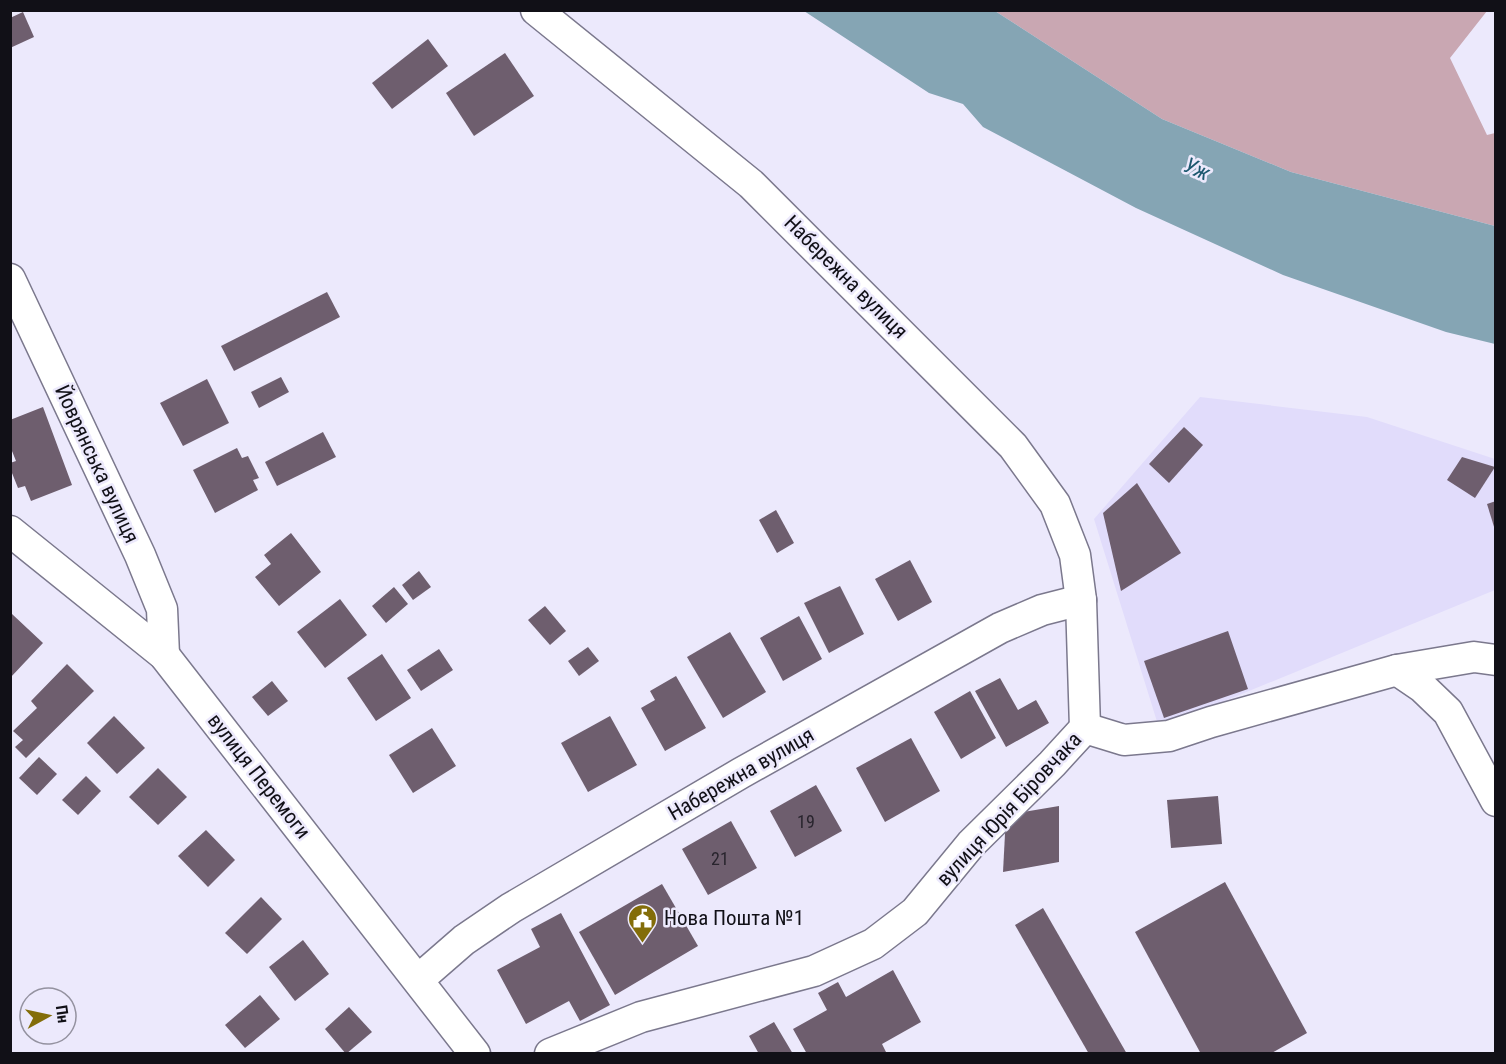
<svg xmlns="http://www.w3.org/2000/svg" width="1506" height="1064" viewBox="0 0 1506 1064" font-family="'Roboto Condensed',sans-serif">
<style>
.built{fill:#e1dcfb}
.forest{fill:#c9a7b2}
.water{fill:#85a5b4}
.building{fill:#6e5e6e}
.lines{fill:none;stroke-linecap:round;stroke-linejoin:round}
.minor-casing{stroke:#7b788d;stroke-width:33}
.minor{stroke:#fff;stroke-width:30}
.labels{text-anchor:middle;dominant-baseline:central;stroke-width:5;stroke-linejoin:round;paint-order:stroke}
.number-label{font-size:18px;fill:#28242d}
.street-label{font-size:21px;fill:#111017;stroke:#ece9fc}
.poi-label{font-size:21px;fill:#111017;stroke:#ece9fc;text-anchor:start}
.water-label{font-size:22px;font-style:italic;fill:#1c586f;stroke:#ece9fc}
</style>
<rect width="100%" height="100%" fill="#ece9fc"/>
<!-- built -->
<polygon class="built" points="1200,397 1367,417 1495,459 1495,590 1159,728 1094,519"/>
<!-- forest -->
<polygon class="forest" points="995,11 1487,11 1450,58 1487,135 1495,133 1495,226 1291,172 1162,119"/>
<!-- water -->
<polygon class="water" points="804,11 995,11 1162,119 1291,172 1495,226 1495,344 1446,332 1283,275 1136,208 983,127 963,104 929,93"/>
<!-- building -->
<g class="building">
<polygon points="23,12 34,37 10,48 10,18"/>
<polygon points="428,39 448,66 392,109 372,83"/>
<polygon points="505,53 534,96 474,136 446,93"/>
<polygon points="327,292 340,317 234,371 221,346"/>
<polygon points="281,377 289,392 259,408 251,392"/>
<polygon points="207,379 229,423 183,446 160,403"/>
<polygon points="43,407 72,485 31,501 25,486 18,488 10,468 10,463 16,461 10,446 10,420"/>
<polygon points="1184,427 1203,445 1169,483 1149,464"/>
<polygon points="323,432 336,457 277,486 265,462"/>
<polygon points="237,448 242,458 248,456 259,478 253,480 258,490 215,513 193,470"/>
<polygon points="1462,457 1495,467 1475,498 1447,480"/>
<polygon points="1137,483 1181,553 1121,591 1103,513"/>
<polygon points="1496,501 1496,529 1495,530 1487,504"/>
<polygon points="776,510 794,543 777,553 759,520"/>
<polygon points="291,533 321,572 279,606 255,577 271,564 264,555"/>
<polygon points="910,560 932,602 898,621 875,579"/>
<polygon points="419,571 431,587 413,600 402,585"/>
<polygon points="840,586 864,634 829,653 804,603"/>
<polygon points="394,587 408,604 386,623 372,606"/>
<polygon points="340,599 367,635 325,668 297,632"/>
<polygon points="545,606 566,631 550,645 528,620"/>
<polygon points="12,614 43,643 10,678 10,615"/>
<polygon points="799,616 822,659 783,681 760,638"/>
<polygon points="1228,631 1248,689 1164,718 1144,661"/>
<polygon points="730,632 766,692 723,718 687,657"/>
<polygon points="588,647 599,661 579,676 568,661"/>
<polygon points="439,649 453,670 421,691 407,670"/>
<polygon points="382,654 411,698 376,721 347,678"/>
<polygon points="67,664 94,691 26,758 15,747 23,740 13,731 37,708 31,701"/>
<polygon points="676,676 706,728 665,751 641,708 655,700 650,691"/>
<polygon points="1000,678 1018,710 1036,700 1049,723 1006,747 975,691"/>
<polygon points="272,681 288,701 268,716 252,697"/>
<polygon points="970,691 996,738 961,759 934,712"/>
<polygon points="114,716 145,748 117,774 87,743"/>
<polygon points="610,716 637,765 588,792 561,743"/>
<polygon points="432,728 456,766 413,793 389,755"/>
<polygon points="911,738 940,791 885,822 856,768"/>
<polygon points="39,757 57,774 37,795 19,778"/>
<polygon points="158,768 187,797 158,825 129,797"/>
<polygon points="86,776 101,791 78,815 62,800"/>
<polygon points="816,785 842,831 795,857 770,811"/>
<polygon points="1218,796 1222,844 1171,848 1167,800"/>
<polygon points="1059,806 1059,862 1003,872 1006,815"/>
<polygon points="731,821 757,868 708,895 682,849"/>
<polygon points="206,830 235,860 208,887 178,856"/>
<polygon points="1225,882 1307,1033 1270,1054 1201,1054 1135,932"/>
<polygon points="662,884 698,946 615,995 579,932"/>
<polygon points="261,897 282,919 247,954 225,933"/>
<polygon points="1043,908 1127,1054 1089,1054 1015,925"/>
<polygon points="561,913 610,1005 580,1021 569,1001 526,1024 497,970 540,947 531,929"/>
<polygon points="303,940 329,974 295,1001 269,967"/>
<polygon points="893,970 921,1022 882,1044 887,1054 807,1054 793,1029 827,1010 818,993 838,982 846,997"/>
<polygon points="260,995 280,1019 245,1048 225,1025"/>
<polygon points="349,1007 372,1032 346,1054 325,1029"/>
<polygon points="774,1022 793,1054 759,1054 749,1036"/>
</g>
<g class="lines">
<defs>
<g id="minor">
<polyline points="536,10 751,184 1013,446 1055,504 1075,555 1081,600 1085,728"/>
<polyline points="10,279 140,555 162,609 164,655"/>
<polyline points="10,531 164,655 475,1054"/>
<polyline points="1397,670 1422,687 1448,712 1496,801"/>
<polyline points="418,980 464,940 511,908 741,773 1000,628 1042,610 1081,600"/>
<polyline points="550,1054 641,1017 814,971 873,944 915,912 971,844 1052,764 1085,728 1124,740 1169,736 1211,722 1397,670 1474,657 1496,660"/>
</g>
</defs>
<!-- minor casing -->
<use href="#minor" class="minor-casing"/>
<!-- minor -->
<use href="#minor" class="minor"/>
</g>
<!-- icons -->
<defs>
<symbol id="civic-pin" viewBox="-11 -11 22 30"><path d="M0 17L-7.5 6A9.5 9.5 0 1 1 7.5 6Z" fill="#836d09" stroke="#ece9fc"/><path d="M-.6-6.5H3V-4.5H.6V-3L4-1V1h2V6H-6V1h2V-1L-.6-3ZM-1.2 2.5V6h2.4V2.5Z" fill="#fff"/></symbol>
</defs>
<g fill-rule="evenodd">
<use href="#civic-pin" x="626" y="902" width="33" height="45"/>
</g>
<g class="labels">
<!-- number labels -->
<g class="number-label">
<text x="806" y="821">19</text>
<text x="720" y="858">21</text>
</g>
<!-- street labels -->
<g class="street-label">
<text transform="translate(846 277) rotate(45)">Набережна вулиця</text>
<text transform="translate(97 464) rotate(65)">Йоврянська вулиця</text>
<text transform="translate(741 774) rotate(-30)">Набережна вулиця</text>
<text transform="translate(259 776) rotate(52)">вулиця Перемоги</text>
<text transform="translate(1009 809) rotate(-47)">вулиця Юрія Біровчака</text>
</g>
<!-- poi labels -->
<g class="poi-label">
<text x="664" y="918">Нова Пошта №1</text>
</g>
<!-- water labels -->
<g class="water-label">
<text transform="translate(1197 169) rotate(24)">Уж</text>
</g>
</g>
<!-- border -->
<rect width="1506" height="1064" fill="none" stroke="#111017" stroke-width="24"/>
<!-- north arrow -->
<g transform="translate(48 1016) rotate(82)"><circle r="28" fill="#ece9fc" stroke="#9492a0" stroke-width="1.5"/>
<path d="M0-4.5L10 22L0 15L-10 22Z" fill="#836d09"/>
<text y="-9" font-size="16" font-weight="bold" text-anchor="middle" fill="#111017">Пн</text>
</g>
</svg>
